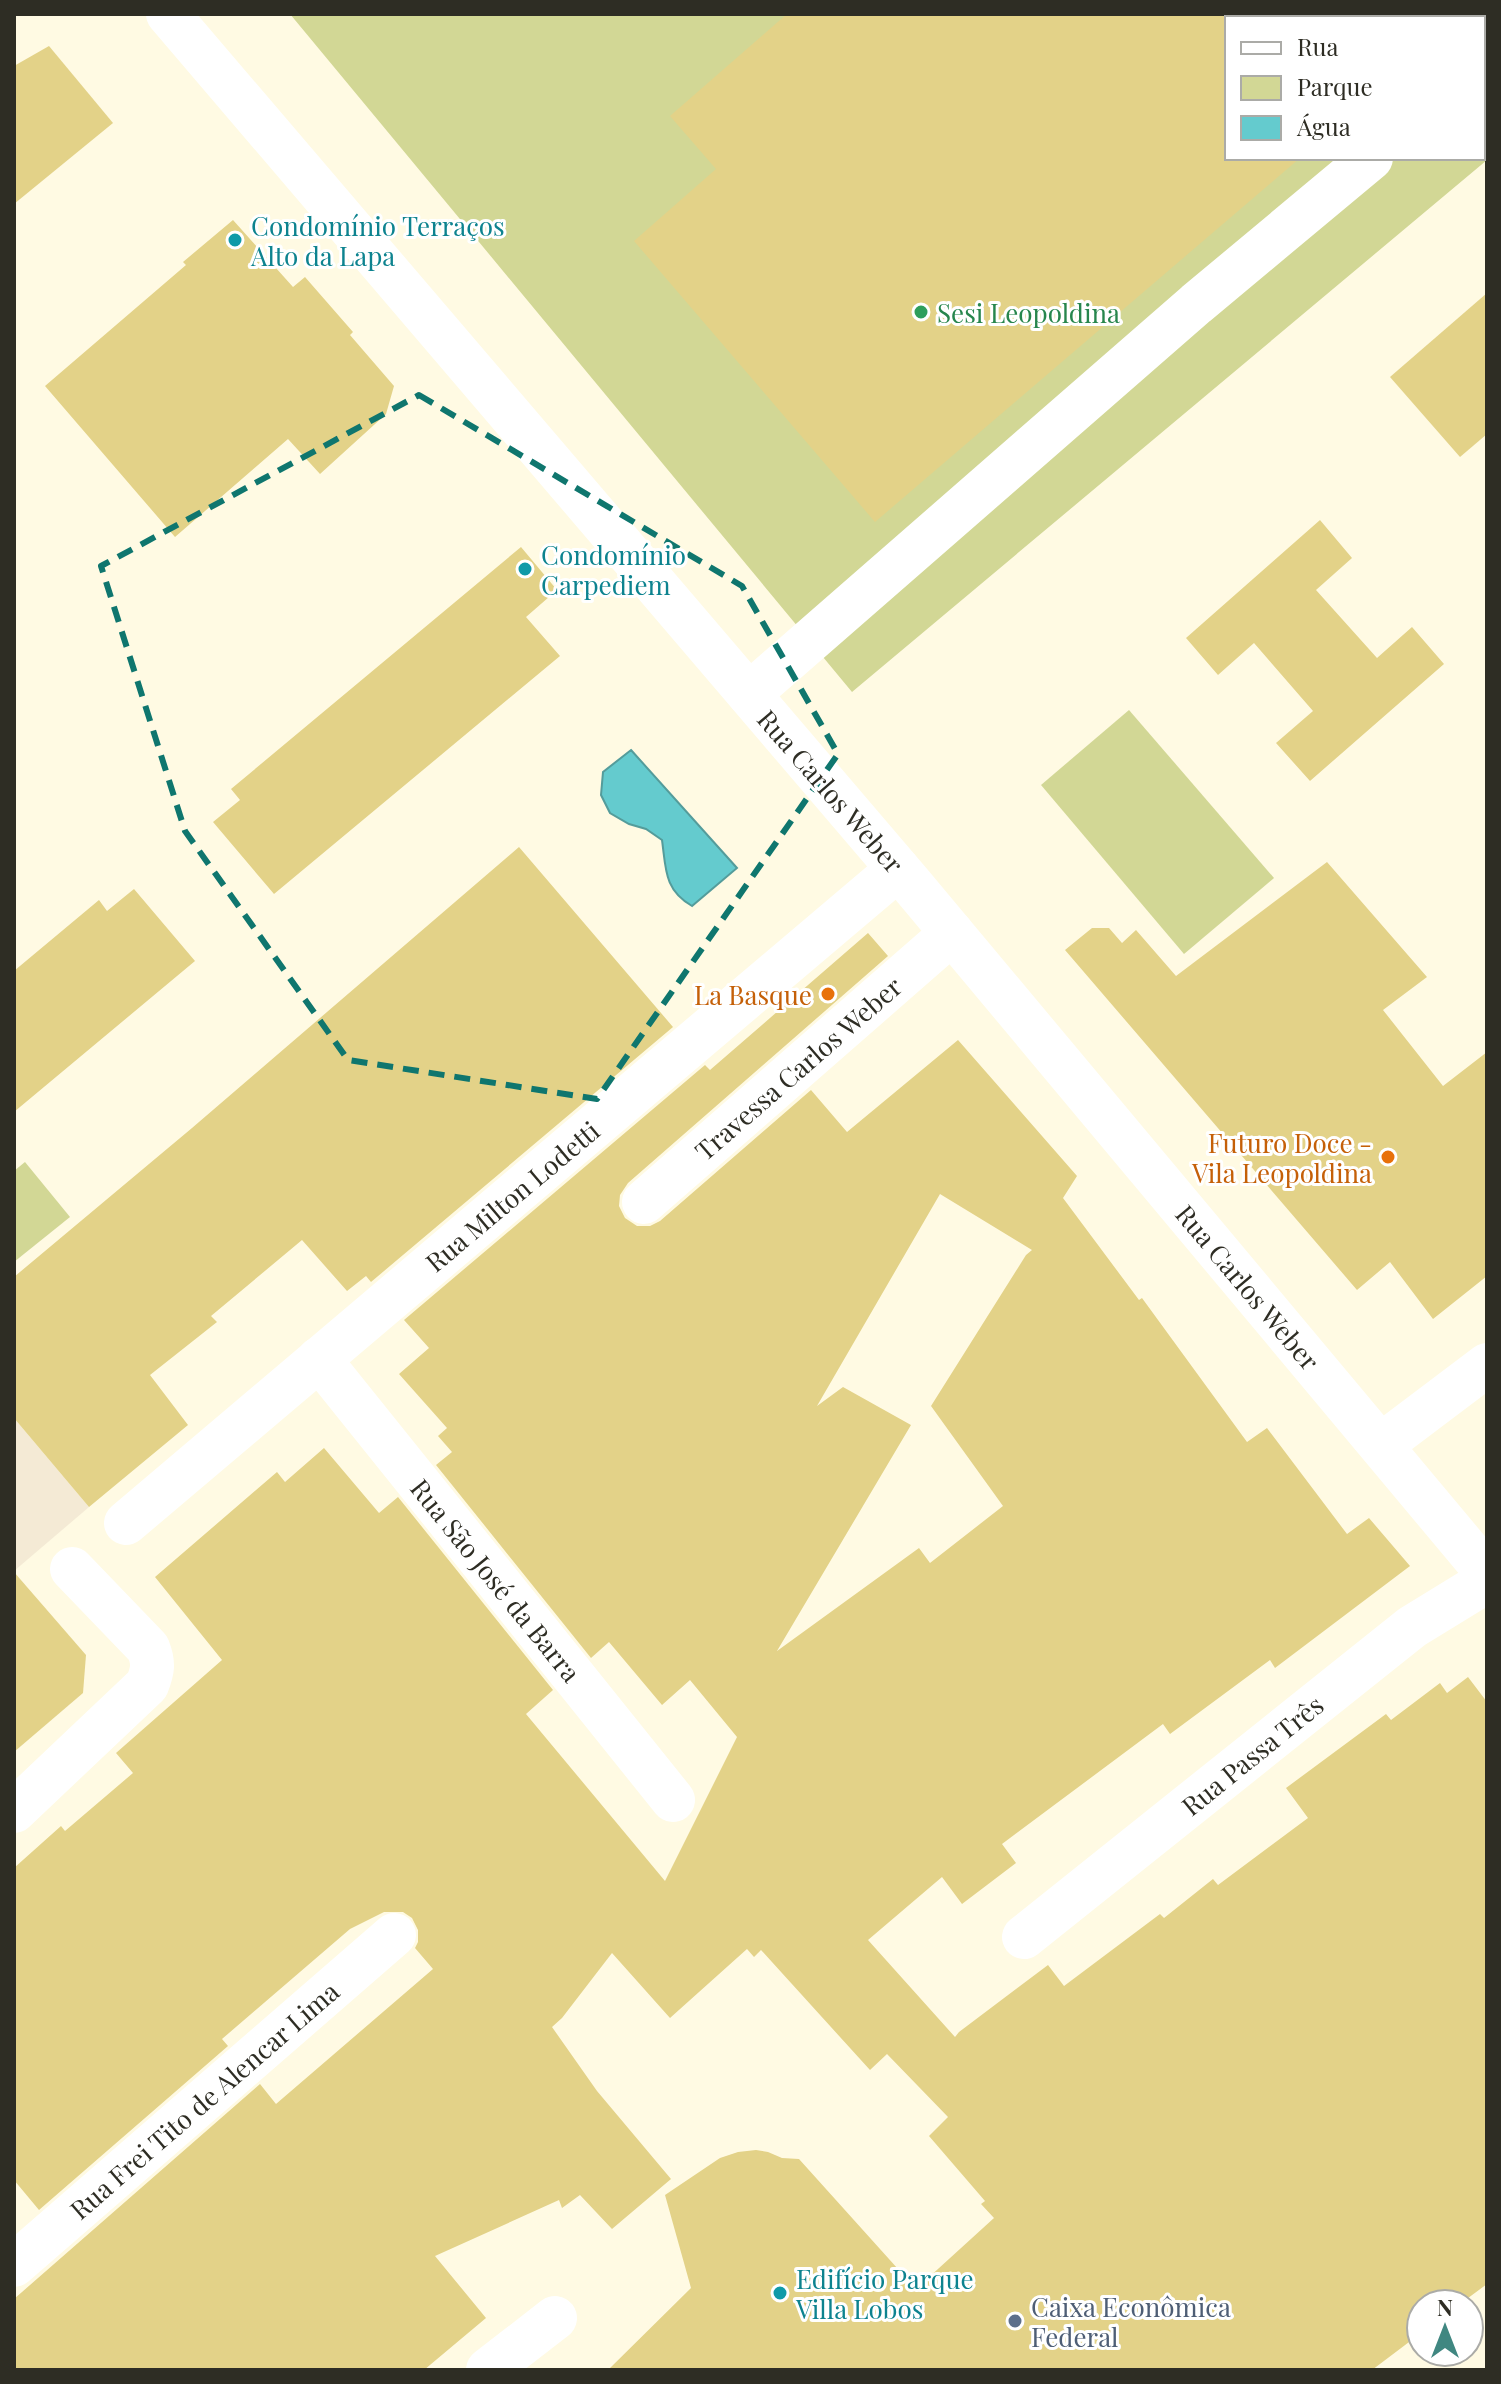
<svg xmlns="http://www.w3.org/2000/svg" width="1501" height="2384" viewBox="0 0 1501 2384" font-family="'Playfair Display',serif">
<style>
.commercial{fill:#f4ead5}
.green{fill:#d2d795;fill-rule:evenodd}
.water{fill:#64cbce;stroke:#549c9b;stroke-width:2}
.building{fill:#e3d288;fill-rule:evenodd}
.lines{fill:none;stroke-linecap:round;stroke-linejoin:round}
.minor{stroke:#fff;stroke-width:44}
.marked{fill:none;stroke:#0f766e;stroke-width:6;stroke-dasharray:16 10;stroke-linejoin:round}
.culture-dot{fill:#0f9aa8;stroke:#fff;stroke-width:3}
.leisure-dot{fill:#2e9e5b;stroke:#fff;stroke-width:3}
.food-dot{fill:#e8710a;stroke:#fff;stroke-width:3}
.service-dot{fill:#5c6f8a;stroke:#fff;stroke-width:3}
.labels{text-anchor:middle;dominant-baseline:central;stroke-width:6;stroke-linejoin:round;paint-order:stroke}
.culture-label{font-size:26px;fill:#0d838f;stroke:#fff;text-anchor:start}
.leisure-label{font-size:26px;fill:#27864d;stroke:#fff;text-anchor:start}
.street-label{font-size:26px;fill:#2e2d24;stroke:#fff}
.food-label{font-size:26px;fill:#c56008;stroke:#fff;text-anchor:end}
.service-label{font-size:26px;fill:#4e5e75;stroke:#fff;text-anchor:start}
</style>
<rect width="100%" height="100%" fill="#fffae3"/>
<!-- commercial -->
<polygon class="commercial" points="14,1418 89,1507 14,1571"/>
<!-- green -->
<g class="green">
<path d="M290 14H1487V160L852 692ZM1227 18H1483V158H1227Z"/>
<polygon points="1129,710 1274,878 1184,954 1041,785"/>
<polygon points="25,1162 70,1217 14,1262 14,1171"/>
</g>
<!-- water -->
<path class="water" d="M631 750 737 868 692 906C664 890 666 869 662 840L646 829 629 824 610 813 601 795 603 772Z"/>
<!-- building -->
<g class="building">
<polygon points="787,14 1227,14 1227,158 1300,158 875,522 634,241 716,169 670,116"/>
<polygon points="49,46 113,123 14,204 14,66"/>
<polygon points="233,220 293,287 305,277 353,332 350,335 394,386 386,414 320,474 288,439 175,537 45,386 186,265 183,262"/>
<polygon points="1487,293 1487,434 1460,457 1390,377"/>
<polygon points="1320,520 1352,558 1316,590 1377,658 1412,627 1444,664 1310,781 1276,743 1313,711 1254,643 1218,675 1186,638"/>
<polygon points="521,547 557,590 526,617 560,656 274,894 213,822 240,800 231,789"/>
<polygon points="519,847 673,1027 371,1282 366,1276 347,1291 302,1240 211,1316 217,1322 150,1375 188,1425 89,1507 14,1418 14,1277 192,1128"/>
<polygon points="1327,862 1427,977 1383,1010 1443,1086 1487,1052 1487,1276 1433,1319 1390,1262 1357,1290 1065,950 1092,928 1109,928 1122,943 1136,930 1176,976"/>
<polygon points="134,889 195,961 14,1112 14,971 99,900 107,911"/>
<path d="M868 933 888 956 628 1183 620 1195 619 1206 625 1218 637 1226H650L660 1221 811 1090 847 1132 958 1040 1077 1176 1063 1198 1139 1300 1142 1298 1247 1442 1267 1428 1347 1534 1369 1518 1410 1566 1275 1668 1270 1660 1170 1734 1163 1724 1002 1844 1016 1863 962 1904 942 1877 868 1940 955 2037 959 2032 1048 1965 1064 1986 1160 1914 1164 1918 1213 1879 1218 1885 1308 1818 1286 1788 1386 1714 1391 1720 1440 1683 1447 1693 1468 1677 1487 1702V2284L1460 2304H1421V2333L1372 2370H608L691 2288 665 2195 720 2158 738 2152 756 2150 768 2152 782 2158 799 2159 916 2289 994 2218 981 2204 985 2201 929 2136 948 2117 887 2054 870 2070 761 1950 754 1957 747 1949 670 2018 612 1953 562 2018 552 2027 597 2091 671 2179 612 2229 580 2195 562 2208 559 2200 435 2256 486 2318 424 2370H14V2299L260 2084 276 2104 433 1969 415 1948 418 1942V1930L412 1918 403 1912H384L350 1929 222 2039 228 2046 39 2210 14 2180V1868L61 1826 65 1831 133 1773 116 1753 222 1660 155 1577 277 1472 285 1482 324 1448 379 1513 398 1497 553 1690 526 1714 665 1881 737 1737 690 1680 662 1705 609 1642 591 1658 436 1465 452 1452 438 1436 447 1428 399 1374 429 1348 404 1320 705 1065 710 1070ZM940 1194 1032 1250 1026 1255 931 1406 1003 1506 930 1563 919 1548 777 1651 911 1425 843 1387 817 1406Z"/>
<polygon points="14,1572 86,1655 83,1693 14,1752"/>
</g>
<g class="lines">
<!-- minor -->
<g class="minor">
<polyline points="168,14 911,884 1487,1573"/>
<polyline points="1483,65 1487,61"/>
<polyline points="749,694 1196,304 1371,158"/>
<polyline points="644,1202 952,933"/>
<polyline points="319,1359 673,1800"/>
<polyline points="1381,1445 1487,1365"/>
<polyline points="126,1523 898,869"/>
<path d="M14 1811 147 1685C153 1670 154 1663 148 1648L72 1569"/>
<polyline points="1024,1937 1412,1627 1487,1581"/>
<polyline points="14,2265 394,1935"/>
<polyline points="488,2370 555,2318"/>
</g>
</g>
<!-- marked area -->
<path class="marked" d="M419 395 742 586 838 754 597 1099 348 1060 185 831 101 566Z"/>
<!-- markers -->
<g class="culture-dot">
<circle cx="235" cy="240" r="8"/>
<circle cx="525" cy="569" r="8"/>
<circle cx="780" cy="2293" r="8"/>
</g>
<circle class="leisure-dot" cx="921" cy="312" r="8"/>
<g class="food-dot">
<circle cx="828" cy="994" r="8"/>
<circle cx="1388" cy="1157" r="8"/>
</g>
<circle class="service-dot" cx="1015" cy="2321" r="8"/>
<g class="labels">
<!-- culture labels -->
<g class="culture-label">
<text x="251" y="225">Condomínio Terraços<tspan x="251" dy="30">Alto da Lapa</tspan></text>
<text x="541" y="554">Condomínio<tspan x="541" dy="30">Carpediem</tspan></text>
<text x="796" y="2278">Edifício Parque<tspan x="796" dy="30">Villa Lobos</tspan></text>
</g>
<!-- leisure labels -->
<g class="leisure-label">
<text x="937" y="312">Sesi Leopoldina</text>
</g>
<!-- street labels -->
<g class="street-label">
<text transform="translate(831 791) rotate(49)">Rua Carlos Weber</text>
<text transform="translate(798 1068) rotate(-41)">Travessa Carlos Weber</text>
<text transform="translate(512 1196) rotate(-40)">Rua Milton Lodetti</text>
<text transform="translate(1248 1287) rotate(50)">Rua Carlos Weber</text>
<text transform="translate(496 1580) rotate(51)">Rua São José da Barra</text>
<text transform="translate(1252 1755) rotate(-39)">Rua Passa Três</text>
<text transform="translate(204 2100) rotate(-41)">Rua Frei Tito de Alencar Lima</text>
</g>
<!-- food labels -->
<g class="food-label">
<text x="812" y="994">La Basque</text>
<text x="1372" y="1142">Futuro Doce -<tspan x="1372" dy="30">Vila Leopoldina</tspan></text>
</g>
<!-- service labels -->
<g class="service-label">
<text x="1031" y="2306">Caixa Econômica<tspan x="1031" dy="30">Federal</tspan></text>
</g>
</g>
<!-- border -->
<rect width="1501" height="2384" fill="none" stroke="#2e2d24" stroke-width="32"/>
<!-- legend -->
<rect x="1225" y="16" width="260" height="144" fill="#ffffff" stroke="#ababa7" stroke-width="2"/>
<rect x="1241" y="42" width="40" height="12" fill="#ffffff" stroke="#ababa7" stroke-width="2"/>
<text x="1297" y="56" font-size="24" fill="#2e2d24">Rua</text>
<rect x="1241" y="76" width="40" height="24" fill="#d2d795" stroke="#ababa7" stroke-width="2"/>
<text x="1297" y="96" font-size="24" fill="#2e2d24">Parque</text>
<rect x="1241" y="116" width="40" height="24" fill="#64cbce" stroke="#ababa7" stroke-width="2"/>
<text x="1297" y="136" font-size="24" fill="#2e2d24">Água</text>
<!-- north arrow -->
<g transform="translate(1445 2328)"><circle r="38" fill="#ffffff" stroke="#ababa7" stroke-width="2"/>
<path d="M0-6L14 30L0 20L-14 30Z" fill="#408781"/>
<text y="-12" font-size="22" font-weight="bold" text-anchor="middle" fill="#2e2d24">N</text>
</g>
</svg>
